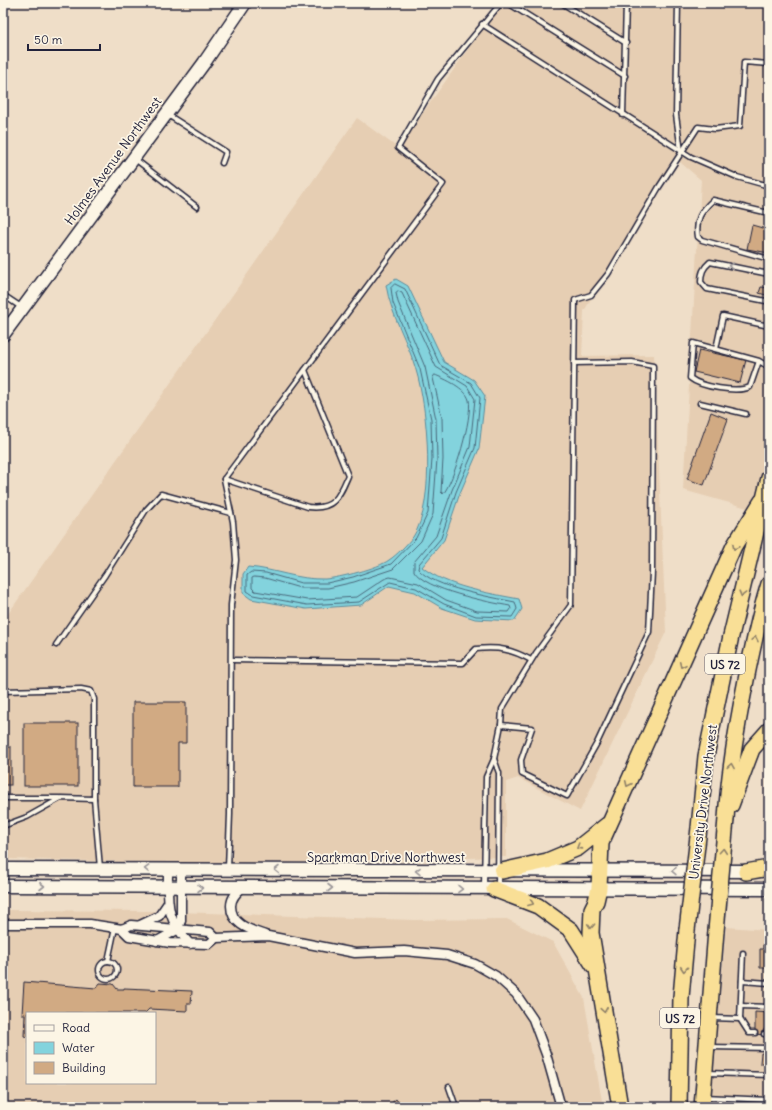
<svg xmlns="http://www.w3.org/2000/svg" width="772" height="1110" viewBox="0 0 772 1110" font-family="Delius,sans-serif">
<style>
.built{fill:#e6ceb3;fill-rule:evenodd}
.water{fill:#83d3dd;stroke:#5c8c9c}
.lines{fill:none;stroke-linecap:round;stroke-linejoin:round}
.shore{stroke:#49697c;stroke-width:1}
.building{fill:#d1aa83;stroke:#22223b}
.lane-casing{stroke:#22223b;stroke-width:7}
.street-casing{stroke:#22223b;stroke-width:11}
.secondary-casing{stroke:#22223b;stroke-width:15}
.highway-casing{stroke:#22223b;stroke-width:18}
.lane{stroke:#fcf5e5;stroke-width:4}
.street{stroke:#fcf5e5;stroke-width:8}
.secondary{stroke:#fcf5e5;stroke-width:12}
.highway{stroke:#f9df96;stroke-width:15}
.highway-bridge-casing{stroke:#22223b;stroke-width:18;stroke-linecap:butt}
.highway-bridge{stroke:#f9df96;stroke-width:15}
.oneway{stroke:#9a9698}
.oneway2{stroke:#8e8068}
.labels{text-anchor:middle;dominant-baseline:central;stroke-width:3.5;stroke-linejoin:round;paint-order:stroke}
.shield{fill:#fcf5e5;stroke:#63616e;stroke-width:1}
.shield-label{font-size:12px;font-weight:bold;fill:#22223b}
.street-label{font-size:13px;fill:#22223b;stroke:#fcf5e5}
</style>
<rect width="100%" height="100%" fill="#efdec8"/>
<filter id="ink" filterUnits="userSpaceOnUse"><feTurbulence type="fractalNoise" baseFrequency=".025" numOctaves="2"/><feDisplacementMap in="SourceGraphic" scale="8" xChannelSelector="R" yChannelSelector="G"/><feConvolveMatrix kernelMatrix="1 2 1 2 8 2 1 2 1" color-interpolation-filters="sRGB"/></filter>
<g filter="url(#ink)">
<!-- built -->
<g class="built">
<polygon points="501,3 769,3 769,514 683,490 701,180 674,157 584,311 582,356 654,355 666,632 580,811 518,778 506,782 506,857 234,864 3,859 3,621 357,118 398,148"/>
<path d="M3 910 146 911 414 920 507 919 553 942 584 998 603 1107H3ZM27 1013H155V1083H27Z"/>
<polygon points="726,927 769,930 769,1107 710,1107"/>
</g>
<!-- water -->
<path class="water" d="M396 279 408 286 444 362 474 380 485 396 479 449 460 493 444 540 422 567C447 587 488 593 519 599L522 609 514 621 475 619 442 608 415 592 389 586 361 605 306 609 251 599 243 593V574L248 567C275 569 298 580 325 579 339 578 379 568 389 560 397 555 407 544 413 537 436 503 428 409 416 370 408 341 391 316 386 285Z"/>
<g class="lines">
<!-- shore -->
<g class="shore">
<path d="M395 284 405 289 440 365 471 383 480 398 475 448 456 492 441 538 419 564 418 569C434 588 491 597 515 602L517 609 512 617 476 616 444 604 416 588 390 582 359 602 307 605 253 595 247 591V575L251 572 266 573 301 583H327L353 577 391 564 416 538 428 513 432 459 431 419 420 369 393 303 391 288Z"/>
<path d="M398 291 402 293 436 367 467 386 475 399 470 447 452 490 436 536 414 562V571C425 590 488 602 510 606L511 609 509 612 477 611 446 600 418 583 390 577 384 579 357 597 307 600 255 591 252 588V578L254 577 265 578 300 588H328L354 582 393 569 421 541 433 514 437 459 436 419 425 367 398 302 396 293Z"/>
<path d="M435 375C445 379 466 388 469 400 473 416 454 482 443 494L441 492 443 459 442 418 433 378Z"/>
</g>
</g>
<!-- building -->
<g class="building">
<polygon points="768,219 769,253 747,249 752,225 766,229"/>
<polygon points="761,287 769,288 769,296 759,293"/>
<polygon points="699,350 746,360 740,383 694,372"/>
<polygon points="711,412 728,419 704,485 687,479"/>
<polygon points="133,702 186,702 186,743 178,743 178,787 133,787"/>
<rect x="24" y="723" width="54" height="63"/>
<rect x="3" y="747" width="8" height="38"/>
<polygon points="763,945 769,945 769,964 767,964 767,968 760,968 760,949 763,949"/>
<polygon points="24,982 96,988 100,983 113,984 117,989 124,989 124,988 192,991 191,1004 187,1004 187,1011 149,1009 145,1013 27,1013 27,1037 24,1036 25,1014 22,1014"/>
<polygon points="755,1012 769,1013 769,1029 764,1029 764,1035 755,1034"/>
<polygon points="761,1053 769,1054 769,1063 760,1063"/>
<polygon points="396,1099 402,1107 387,1107"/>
<polygon points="736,1104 761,1105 761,1107 736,1107"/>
</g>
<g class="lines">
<defs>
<g id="lane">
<polyline points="508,3 625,76"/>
<polyline points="562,3 626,43"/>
<polyline points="618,3 626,8"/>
<polyline points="678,3 676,115 681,151"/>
<polyline points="482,24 691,157 737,177 769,186"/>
<polyline points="168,115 226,152 222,163"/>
<polyline points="623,115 626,3"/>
<polyline points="135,159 197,207"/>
<path d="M769 213 713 200C701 211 695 220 698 237L702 240 769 259"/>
<polyline points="3,295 21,307"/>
<path d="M766 301 707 289 701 282C701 273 703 268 710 262L769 274"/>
<polyline points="3,317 10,321"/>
<polyline points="716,349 723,316 769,326"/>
<path d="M759 361 750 387C737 393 701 387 690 378L693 343 759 361 769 367"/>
<polyline points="700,403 746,414"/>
<path d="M224 479 308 507C334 510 339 497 348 476L305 370"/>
<polyline points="56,645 105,575 146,510 161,494 231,513"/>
<path d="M232 660 463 663 476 649C499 647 511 649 531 660"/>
<polyline points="3,691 81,689 91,691 94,699 94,799 100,868"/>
<polyline points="501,725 532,728 521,760 522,774 567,796 597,743 649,632 652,572 653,366 632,362 574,363"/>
<polyline points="494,759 499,773 498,887"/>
<polyline points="3,798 59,798"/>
<polyline points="3,826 27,817 61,798 94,799"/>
<polyline points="228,868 230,814 231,605 236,560 233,522 224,479 443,184 398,148 438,79 501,3"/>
<polyline points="484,886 486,777 494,759 501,725 502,709 536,653 571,605 575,300 591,295 608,274 659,187 698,127 715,129 740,126 744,62 769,64"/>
<polyline points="743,953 740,1019 749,1033 755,1033"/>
<circle cx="108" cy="970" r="9"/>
<polyline points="108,961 115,928"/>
<polyline points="742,981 769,983"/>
<polyline points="741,1006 769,1007"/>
<polyline points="712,1018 740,1019"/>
<polyline points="764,1034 769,1034"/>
<polyline points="709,1047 769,1048"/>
<polyline points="708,1073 769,1075"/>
<polyline points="449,1087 456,1107"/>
<polyline points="705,1097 769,1100"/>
</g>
<g id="street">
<path d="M168 870C168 905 165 917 190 944"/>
<path d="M242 888C236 893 231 898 231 906 231 925 251 930 265 935"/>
<polyline points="3,924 90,924 122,929 131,925 210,932 216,938"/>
<polyline points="140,925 159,916 168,903"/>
<polyline points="122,929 129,936 170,943 209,944 216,938 268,936 355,953 404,951 447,955 475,964 496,976 516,994 533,1019 546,1054 561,1107"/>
<polyline points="157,941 177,930 181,921 181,870"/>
</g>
<g id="secondary">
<polyline points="3,335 204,63 245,3"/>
<polyline points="3,869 754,871"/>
<polyline points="3,886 769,889"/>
</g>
<g id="highway">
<polyline points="731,805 752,749 769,730"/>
<path d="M726 819C729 769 738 719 748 670 754 641 760 612 769 584"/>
<polyline points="699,828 706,756 731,636 769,478"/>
<polyline points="502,871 547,861 578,848 607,825"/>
<polyline points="746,872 769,868"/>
<polyline points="494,889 538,906 571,930 594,966"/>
<polyline points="620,1107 591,933 592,909 596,901 599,888 601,843 734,546 762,501"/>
<polyline points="679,1107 681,997 687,930"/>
<polyline points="702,1107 716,931"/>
</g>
</defs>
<!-- lane casing -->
<use href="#lane" class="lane-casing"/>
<!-- street casing -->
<use href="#street" class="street-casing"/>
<!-- secondary casing -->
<use href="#secondary" class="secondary-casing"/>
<!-- highway casing -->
<use href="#highway" class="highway-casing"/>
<!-- lane -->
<use href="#lane" class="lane"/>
<!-- street -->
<use href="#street" class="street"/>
<!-- secondary -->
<use href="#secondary" class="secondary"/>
<!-- highway -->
<use href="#highway" class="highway"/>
<defs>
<g id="highway-bridge">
<polyline points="687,930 699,828"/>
<polyline points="716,931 726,819"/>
</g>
</defs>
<!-- highway-bridge casing -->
<use href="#highway-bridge" class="highway-bridge-casing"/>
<!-- highway-bridge -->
<use href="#highway-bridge" class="highway-bridge"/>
</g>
<!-- one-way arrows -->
<defs><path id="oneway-chevron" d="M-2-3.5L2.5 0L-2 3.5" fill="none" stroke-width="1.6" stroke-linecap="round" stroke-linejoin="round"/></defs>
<g class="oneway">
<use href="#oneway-chevron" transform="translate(731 266) rotate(-168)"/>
<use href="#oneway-chevron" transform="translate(147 869) rotate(-179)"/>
<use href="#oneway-chevron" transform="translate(277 870) rotate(180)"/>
<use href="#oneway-chevron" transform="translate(418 871) rotate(-179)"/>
<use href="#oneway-chevron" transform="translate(674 871) rotate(-179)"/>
<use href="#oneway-chevron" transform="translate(42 886)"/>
<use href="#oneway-chevron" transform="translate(200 888)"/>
<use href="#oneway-chevron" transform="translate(330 888)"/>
<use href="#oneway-chevron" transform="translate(460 889) rotate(1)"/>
<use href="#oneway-chevron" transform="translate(736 1074) rotate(2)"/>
</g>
<g class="oneway2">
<use href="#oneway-chevron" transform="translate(735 547) rotate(117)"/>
<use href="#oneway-chevron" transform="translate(742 594) rotate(105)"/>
<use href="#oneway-chevron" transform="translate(755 639) rotate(-78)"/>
<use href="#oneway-chevron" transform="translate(682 665) rotate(115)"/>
<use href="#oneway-chevron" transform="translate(731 766) rotate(-81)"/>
<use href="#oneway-chevron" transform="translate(628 784) rotate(115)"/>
<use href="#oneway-chevron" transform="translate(579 847) rotate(148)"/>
<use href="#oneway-chevron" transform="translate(723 851) rotate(-85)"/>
<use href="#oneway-chevron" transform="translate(531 903) rotate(21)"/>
<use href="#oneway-chevron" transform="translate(591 926) rotate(93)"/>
<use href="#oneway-chevron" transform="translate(684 969) rotate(95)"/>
<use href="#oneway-chevron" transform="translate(604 1010) rotate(81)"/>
</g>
</g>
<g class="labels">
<!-- shield labels -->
<g class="shield">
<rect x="705" y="654" width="40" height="20" rx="3"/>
<rect x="660" y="1008" width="40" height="20" rx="3"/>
</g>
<g class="shield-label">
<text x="725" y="664">US 72</text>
<text x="680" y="1018">US 72</text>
</g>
<!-- street labels -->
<g class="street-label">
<text transform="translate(113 161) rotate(-54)">Holmes Avenue Northwest</text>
<text transform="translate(703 802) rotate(-83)">University Drive Northwest</text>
<text x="386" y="857">Sparkman Drive Northwest</text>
</g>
</g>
<!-- margin -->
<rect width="772" height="1110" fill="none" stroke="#fcf5e5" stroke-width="16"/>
<rect x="8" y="8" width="756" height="1094" fill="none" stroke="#22223b" stroke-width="1.5" filter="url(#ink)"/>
<!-- legend -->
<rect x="26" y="1012" width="130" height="72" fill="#fcf5e5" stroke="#a5a1a1"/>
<rect x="34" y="1025" width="20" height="6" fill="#fcf5e5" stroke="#a5a1a1"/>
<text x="62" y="1032" font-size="12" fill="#22223b">Road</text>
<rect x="34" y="1042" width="20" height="12" fill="#83d3dd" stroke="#a5a1a1"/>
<text x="62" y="1052" font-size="12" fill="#22223b">Water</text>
<rect x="34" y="1062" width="20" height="12" fill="#d1aa83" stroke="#a5a1a1"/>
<text x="62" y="1072" font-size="12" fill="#22223b">Building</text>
<!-- scale -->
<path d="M28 44v6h72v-6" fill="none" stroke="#22223b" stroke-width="2"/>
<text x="34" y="44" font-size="12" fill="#22223b" stroke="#fcf5e5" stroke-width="3" paint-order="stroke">50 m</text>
</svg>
